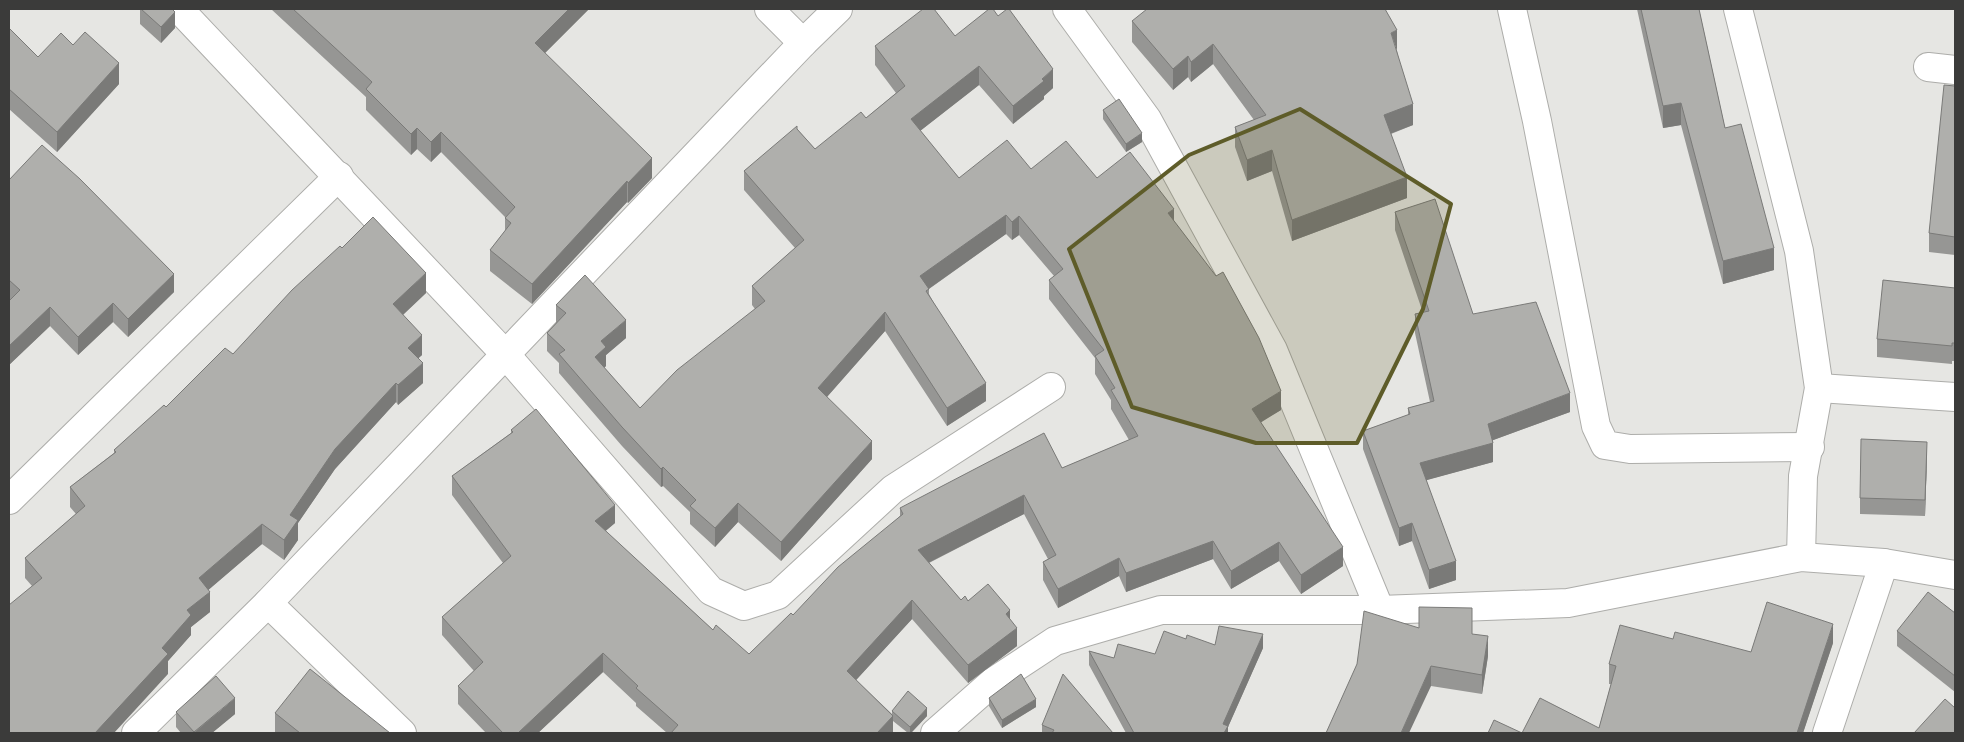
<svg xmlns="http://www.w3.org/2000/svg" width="1964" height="742" viewBox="0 0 1964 742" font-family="Manrope,sans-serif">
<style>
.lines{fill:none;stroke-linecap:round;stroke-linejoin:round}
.minor-casing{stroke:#adadaa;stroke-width:30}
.minor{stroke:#fff;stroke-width:28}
.wall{fill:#969694}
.shaded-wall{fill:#7a7a78}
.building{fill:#afafac;stroke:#7a7a78}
.marked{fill:#5e5c29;fill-opacity:0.2;stroke:#5e5c29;stroke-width:4;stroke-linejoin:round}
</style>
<rect width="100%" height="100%" fill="#e6e6e3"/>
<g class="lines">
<defs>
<g id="minor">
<polyline points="179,9 506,355 711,591 744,606 778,595 893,489 1051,387"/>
<polyline points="769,9 803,43"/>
<polyline points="1067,9 1147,119 1273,350 1380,610"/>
<polyline points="1512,9 1537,121 1596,426 1605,445 1630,449 1810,447"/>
<polyline points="1738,9 1799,251 1819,388 1803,476 1801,557"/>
<polyline points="1928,67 1955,70"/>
<polyline points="1819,388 1955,397"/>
<polyline points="9,500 339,176"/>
<polyline points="268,603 402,733"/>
<polyline points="136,733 268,603 803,43 838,9"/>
<polyline points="935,733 993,682 1055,641 1161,610 1380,610 1568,603 1801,557 1884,563 1955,575"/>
<polyline points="1827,733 1884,563"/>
</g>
</defs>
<!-- minor casing -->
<use href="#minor" class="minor-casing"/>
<!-- minor -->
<use href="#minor" class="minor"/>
</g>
<!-- wall -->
<g class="wall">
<polygon points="140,9 172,9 175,28 161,43 140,24"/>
<polygon points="271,9 589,9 545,53 652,178 628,203 627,202 532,304 490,271 490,250 505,231 505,217 441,152 431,162 417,149 411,155 366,110 366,97"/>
<polygon points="1637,9 1699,9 1725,128 1774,270 1723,284 1681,125 1663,128"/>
<polygon points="1132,21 1397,51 1413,125 1391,134 1407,198 1292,241 1272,171 1247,181 1235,147 1235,127 1254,120 1213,64 1191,82 1188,77 1173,90 1132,42"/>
<polygon points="9,28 38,57 73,45 119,84 57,152 9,109"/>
<polygon points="955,36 1053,88 1044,96 1044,99 1013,124 979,85 920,131 959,178 1031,169 1097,178 1174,221 1281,410 1260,422 1343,566 1301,594 1279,561 1231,589 1213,559 1126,592 1119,576 1058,608 1043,580 1043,562 1048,559 1024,514 929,563 961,600 968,601 1010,620 1017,646 968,683 912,619 856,680 892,714 892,711 927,716 911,733 908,733 893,721 893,733 667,733 636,706 636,703 603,672 538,733 486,733 458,704 458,686 474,671 442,635 442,617 503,563 452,495 452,476 511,433 511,430 615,523 605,531 713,630 749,654 793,615 900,516 900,508 1062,468 1129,440 1111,409 1111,400 1095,374 1095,358 1049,299 1049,280 1054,276 1019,235 1012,240 1006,234 929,289 929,294 986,401 947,426 885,331 827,397 872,459 781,561 738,522 715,547 690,524 690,512 663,486 661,487 622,446 559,373 559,363 547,351 547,333 556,323 556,305 626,338 606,355 606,366 604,368 640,408 755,309 752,305 752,286 795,248 744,190 744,171 797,129 815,149 866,118 896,93 875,65 875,46"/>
<polygon points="1955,86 1955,255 1929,252 1929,233"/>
<polygon points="1103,110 1142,142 1126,152 1103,119"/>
<polygon points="9,180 174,292 128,337 113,322 78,355 50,326 9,365 9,301 10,299 9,298"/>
<polygon points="1395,212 1473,314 1570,412 1493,440 1493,462 1426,480 1456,580 1429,589 1412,541 1399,546 1363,449 1363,431 1408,415 1408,408 1430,402 1415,333 1415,314 1423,313 1395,230"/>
<polygon points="342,248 426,293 403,315 422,355 418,358 423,383 398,405 396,402 335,469 298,523 298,540 284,560 262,544 208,590 210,612 191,627 191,635 168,661 168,674 32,586 25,578 25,558 76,514 70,507 70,487 114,453 114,450 166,407 233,354"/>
<polygon points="1955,288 1955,361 1952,361 1952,364 1877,357 1877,339"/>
<polygon points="1927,457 1925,516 1860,514 1860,498"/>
<polygon points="1955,613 1955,692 1897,646 1897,631"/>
<polygon points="1419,628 1472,634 1488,656 1482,694 1431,686"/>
<polygon points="1186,639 1215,645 1263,648 1228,727 1228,733 1126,733 1089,665 1089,651 1114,658 1155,654"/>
<polygon points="1673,639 1751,652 1833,643 1803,733 1488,733 1522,733 1599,728 1611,684 1609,684 1609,664"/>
<polygon points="989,698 1036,707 1002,728 989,706"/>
<polygon points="176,712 235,714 212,733 181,733 176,727"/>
<polygon points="275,713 390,733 275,733"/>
<polygon points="1042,725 1113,733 1042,733"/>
</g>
<!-- shaded-wall -->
<g class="shaded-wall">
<polygon points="569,9 589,9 535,63 535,43"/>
<polygon points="175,12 175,28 161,43 161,27"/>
<polygon points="1397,30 1397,51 1391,33"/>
<polygon points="1213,44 1213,64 1191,82 1191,62"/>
<polygon points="1188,56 1188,77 1173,90 1173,69"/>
<polygon points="119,63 119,84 57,152 57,132"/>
<polygon points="979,66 979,85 911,138 911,119"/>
<polygon points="1053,69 1053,88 1044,96 1044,99 1013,124 1013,106"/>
<polygon points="1681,103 1681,125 1663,128 1663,106"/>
<polygon points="1413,104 1413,125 1384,136 1384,115"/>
<polygon points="417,128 417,149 411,155 411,134"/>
<polygon points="441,132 441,152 431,162 431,142"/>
<polygon points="1142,133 1142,142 1126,152 1126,144"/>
<polygon points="1272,150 1272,171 1247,181 1247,160"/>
<polygon points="652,158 652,178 628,203 628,183"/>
<polygon points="1407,177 1407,198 1292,241 1292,220"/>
<polygon points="627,181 627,202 532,304 532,284"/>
<polygon points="1174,209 1174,227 1168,213"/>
<polygon points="1006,215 1006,234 920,295 920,276"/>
<polygon points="1019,216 1019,235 1012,240 1012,222"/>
<polygon points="1774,248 1774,270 1723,284 1723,261"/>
<polygon points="426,273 426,293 393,324 393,304"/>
<polygon points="174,274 174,292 128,337 128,319"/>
<polygon points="113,303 113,322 78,355 78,337"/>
<polygon points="50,307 50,326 9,365 9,346"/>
<polygon points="885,312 885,331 818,407 818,388"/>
<polygon points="626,320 626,338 606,355 606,366 595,376 595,357 601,341"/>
<polygon points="422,335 422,355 408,368 408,348"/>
<polygon points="423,363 423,383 398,405 398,385"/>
<polygon points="396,383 396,402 335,469 298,523 298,540 284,560 284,540 290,515 335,449"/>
<polygon points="986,383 986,401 947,426 947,408"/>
<polygon points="1281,391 1281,410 1252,428 1252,409"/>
<polygon points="1570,393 1570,412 1488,442 1488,424"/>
<polygon points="872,441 872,459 781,561 781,542"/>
<polygon points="1927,442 1927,457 1925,516 1925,500"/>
<polygon points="1493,443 1493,462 1420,482 1420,463"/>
<polygon points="663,467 663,486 661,487 661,469"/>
<polygon points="1024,495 1024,514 918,568 918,550"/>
<polygon points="738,503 738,522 715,547 715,528"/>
<polygon points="615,505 615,523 595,540 595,521"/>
<polygon points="1412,523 1412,541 1399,546 1399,528"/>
<polygon points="262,524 262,544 199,598 199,578"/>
<polygon points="1213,541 1213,559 1126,592 1126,573"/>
<polygon points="1279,542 1279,561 1231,589 1231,571"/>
<polygon points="1343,547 1343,566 1301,594 1301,575"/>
<polygon points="1119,558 1119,576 1058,608 1058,589"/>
<polygon points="1456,561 1456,580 1429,589 1429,570"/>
<polygon points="210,592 210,612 191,627 191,635 168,661 168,674 114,733 95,733 187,610"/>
<polygon points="912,600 912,619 847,690 847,671"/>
<polygon points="1010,610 1010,628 1006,614"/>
<polygon points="1833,624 1833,643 1803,733 1797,733"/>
<polygon points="1017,628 1017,646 968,683 968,665"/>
<polygon points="1263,634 1263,648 1228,727 1228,733 1223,733 1223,724"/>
<polygon points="1488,636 1488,656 1482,694 1482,675"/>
<polygon points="603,653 603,672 538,733 518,733"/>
<polygon points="1431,666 1431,686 1409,733 1401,733"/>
<polygon points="235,698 235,714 212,733 194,733"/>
<polygon points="1036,699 1036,707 1002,728 1002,720"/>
<polygon points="927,708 927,716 911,733 910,733 910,727"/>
<polygon points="893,716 893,733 877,733"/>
</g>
<!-- building -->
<g class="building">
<polygon points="141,9 172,9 175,12 161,27"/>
<polygon points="293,9 569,9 535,43 652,158 628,183 627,181 532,284 490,250 511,223 505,218 515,207 441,132 431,142 417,128 411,134 366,89 372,82"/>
<polygon points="923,9 934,9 955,36 989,9 993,9 998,16 1007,9 1009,9 1053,69 1042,79 1044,81 1013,106 979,66 911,119 959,178 1007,140 1031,169 1066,141 1097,178 1130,152 1174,209 1168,213 1216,276 1223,272 1259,338 1281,391 1252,409 1343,547 1301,575 1279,542 1231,571 1213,541 1126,573 1119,558 1058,589 1043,562 1056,555 1024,495 918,550 961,600 965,596 968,601 988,584 1010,610 1006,614 1017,628 968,665 912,600 847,671 893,716 877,733 671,733 678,725 636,688 638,686 603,653 518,733 503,733 458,686 483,662 442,617 511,556 452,476 513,432 511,430 536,409 615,505 595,521 713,630 716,625 749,654 791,613 793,615 838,567 903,514 900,508 1044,433 1062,468 1138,436 1111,390 1115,388 1095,356 1104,350 1049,280 1063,269 1019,216 1012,222 1006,215 920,276 929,289 926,291 986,383 947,408 885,312 818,388 872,441 781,542 738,503 715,528 690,506 696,500 663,467 661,469 622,427 559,354 565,350 547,333 566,313 556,305 585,275 626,320 601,341 606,347 595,357 640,408 677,370 765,301 752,286 804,240 744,171 797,126 797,129 815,149 861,112 866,118 905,86 875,46"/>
<polygon points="1147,9 1385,9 1397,30 1391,33 1413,104 1384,115 1407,177 1292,220 1272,150 1247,160 1235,127 1266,115 1213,44 1191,62 1188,56 1173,69 1132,21"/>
<polygon points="1641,9 1699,9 1725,128 1741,124 1774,248 1723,261 1681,103 1663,106"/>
<polygon points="9,28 38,57 61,33 73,45 85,32 119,63 57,132 9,89"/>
<polygon points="1944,85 1955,86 1955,237 1929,233"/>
<polygon points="1119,99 1142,133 1126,144 1103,110"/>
<polygon points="42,145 80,179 174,274 128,319 113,303 78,337 50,307 9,346 9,301 20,290 9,280 9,180"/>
<polygon points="1435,199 1473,314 1536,302 1570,393 1488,424 1493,443 1420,463 1456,561 1429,570 1412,523 1399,528 1363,431 1410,414 1408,408 1434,401 1415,314 1429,311 1395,212"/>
<polygon points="373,217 426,273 393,304 422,335 408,348 423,363 398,385 396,383 335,449 290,515 298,520 284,540 262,524 199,578 210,592 187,610 191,615 162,648 168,654 95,733 9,733 9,605 42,578 25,558 85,506 70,487 116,452 114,450 164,405 166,407 225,348 233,354 292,290 340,246 342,248"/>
<polygon points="1883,280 1955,288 1955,343 1952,343 1952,346 1877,339"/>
<polygon points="1861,439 1927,442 1925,500 1860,498"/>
<polygon points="1928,592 1955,613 1955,676 1897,631"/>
<polygon points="1767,602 1833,624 1797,733 1488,733 1494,720 1522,733 1540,698 1599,728 1616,666 1609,664 1620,625 1673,639 1675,632 1751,652"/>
<polygon points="1419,607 1472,608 1472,634 1488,636 1482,675 1431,666 1401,733 1326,733 1357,664 1364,611 1419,628"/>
<polygon points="1219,626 1263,634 1223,724 1228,726 1224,733 1134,733 1089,651 1114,658 1118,644 1155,654 1164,631 1186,639 1187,635 1215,645"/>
<polygon points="310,669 390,733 300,733 275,713"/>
<polygon points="1021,674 1036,699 1002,720 989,698"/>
<polygon points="1063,674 1113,733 1052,733 1054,730 1042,725"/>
<polygon points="216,676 235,698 194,732 176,712"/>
<polygon points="908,691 927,708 910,727 892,711"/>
<polygon points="1945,699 1955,708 1955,733 1914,733"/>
</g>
<!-- marked area -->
<path class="marked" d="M1300 109 1451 204 1423 309 1357 443H1256L1132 407 1069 249 1189 155Z"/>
<!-- border -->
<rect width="1964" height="742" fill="none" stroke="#3b3b3a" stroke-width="20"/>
</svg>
